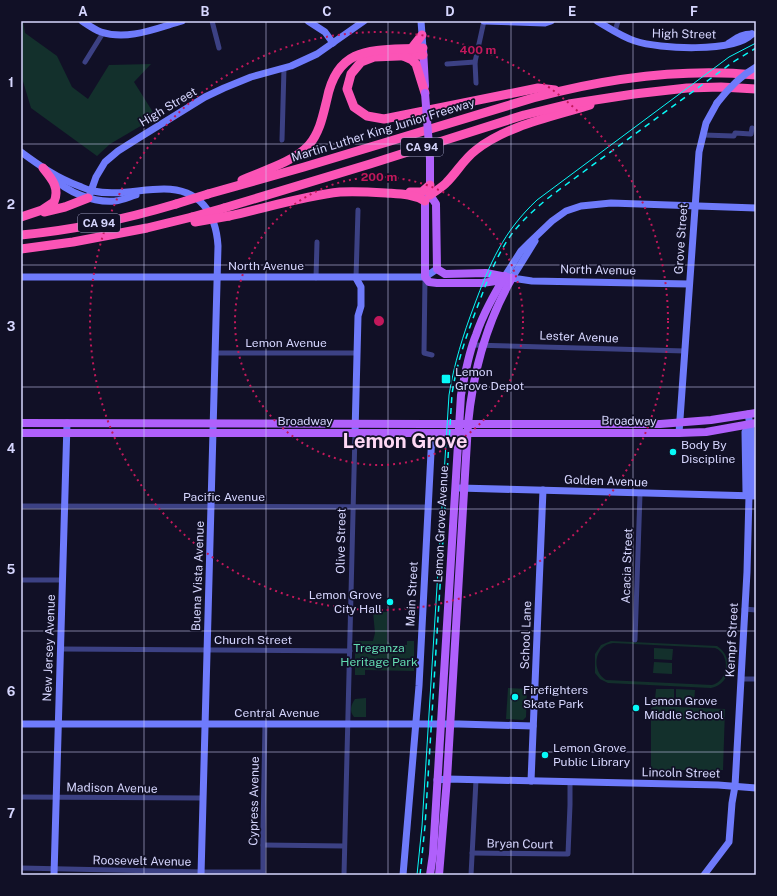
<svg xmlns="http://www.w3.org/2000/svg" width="777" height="896" viewBox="0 0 777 896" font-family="'Public Sans',sans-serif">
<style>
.green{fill:#13302c;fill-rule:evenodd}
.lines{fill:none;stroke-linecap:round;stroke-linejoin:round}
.street{stroke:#3c4184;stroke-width:5}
.secondary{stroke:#6f7bfb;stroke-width:7}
.primary{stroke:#b060fb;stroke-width:8}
.highway{stroke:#fb54b6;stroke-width:9}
.tram{stroke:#07f9f7;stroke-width:1}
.rail{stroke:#07f9f7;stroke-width:1.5;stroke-dasharray:6 5;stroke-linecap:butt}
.secondary-bridge{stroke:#6f7bfb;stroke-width:7}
.primary-bridge{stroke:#b060fb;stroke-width:8}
.highway-bridge{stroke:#fb54b6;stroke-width:9}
.grid{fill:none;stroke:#d6d6fe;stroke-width:1;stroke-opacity:0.55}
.ring{fill:none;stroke:#c2185b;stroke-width:2;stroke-dasharray:2 4}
.poi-dot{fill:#07f9f7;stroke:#111026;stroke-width:1.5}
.labels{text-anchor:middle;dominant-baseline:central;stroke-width:3.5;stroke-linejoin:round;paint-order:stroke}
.shield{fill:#111026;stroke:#9b9bbd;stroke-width:1}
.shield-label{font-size:11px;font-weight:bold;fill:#d6d6fe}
.street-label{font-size:12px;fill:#d6d6fe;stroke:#111026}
.poi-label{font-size:12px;fill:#d6d6fe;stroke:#111026;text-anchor:start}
.park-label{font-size:12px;fill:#63ddb1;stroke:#111026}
.town-label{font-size:20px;font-weight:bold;fill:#fed8f4;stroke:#111026}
.centre{fill:#c2185b;stroke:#111026;stroke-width:2}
.ring-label{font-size:12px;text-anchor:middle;font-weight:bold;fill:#c2185b;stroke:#111026;stroke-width:3.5;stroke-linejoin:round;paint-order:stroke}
.neatline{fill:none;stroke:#d6d6fe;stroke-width:1.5}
.grid-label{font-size:13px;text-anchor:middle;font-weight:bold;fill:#d6d6fe}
</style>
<rect width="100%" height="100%" fill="#111026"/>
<!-- green -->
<g class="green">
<polygon points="21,21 23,21 25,33 57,56 72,87 88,99 109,65 151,64 134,82 156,117 110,144 97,156 31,108 22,78 21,78"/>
<polygon points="373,612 387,612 387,641 392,645 407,645 407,641 414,641 414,671 365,670 365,675 355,675 355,641 373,641 375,633"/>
<path d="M611 641 717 646C734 657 732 684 711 688L608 683 600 679 595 673V654L601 645ZM613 643 715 648C731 654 729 681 712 685L606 680C591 671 594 645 613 643Z"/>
<polygon points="654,648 673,649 672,660 654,659"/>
<polygon points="654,662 672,663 672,674 653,673"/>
<polygon points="508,688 527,689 526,717 523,720 506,719"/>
<polygon points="656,689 674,689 674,700 655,700"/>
<polygon points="676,689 695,690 694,701 676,700"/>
<path d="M366 698V717H354C349 711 351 705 355 699Z"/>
<polygon points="656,706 725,709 723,770 651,770 651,708"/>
</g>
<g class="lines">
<!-- street -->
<g class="street">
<polyline points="212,21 219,48"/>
<polyline points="615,31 618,21"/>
<polyline points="85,62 103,33"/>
<polyline points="447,64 475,62"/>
<polyline points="476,83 475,62 484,21"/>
<polyline points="703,135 734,136 735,133 751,134 752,128"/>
<polyline points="282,140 284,68"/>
<polyline points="425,277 424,353 432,355"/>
<polyline points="316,278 317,242"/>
<polyline points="356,278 358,210"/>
<polyline points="472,345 685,351"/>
<polyline points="215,353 357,353"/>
<polyline points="21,506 428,507"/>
<polyline points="21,580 63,580"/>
<polyline points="744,609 756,610"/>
<polyline points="635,640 640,494"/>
<polyline points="61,649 350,651"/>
<polyline points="741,679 756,679"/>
<polyline points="21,797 203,798"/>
<polyline points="263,845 344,846"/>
<polyline points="472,853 568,854 570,805 570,782"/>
<polyline points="21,868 204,872 263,872"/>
<polyline points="263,872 263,829 265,724"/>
<polyline points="344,875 355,433"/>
<polyline points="471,875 476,780"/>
</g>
<!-- secondary -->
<g class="secondary">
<path d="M82 21C88 25 95 30 101 32 128 41 157 28 182 21"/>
<polyline points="308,21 325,32 333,43"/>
<polyline points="421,21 423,48"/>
<polyline points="484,21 545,23 551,21"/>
<path d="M597 21C609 28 622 37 635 41 659 49 734 53 752 34"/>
<path d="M729 43C737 38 742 34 752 34"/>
<path d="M21 152C40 166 57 178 79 186 84 188 88 190 93 191 117 196 140 189 164 189 200 189 216 213 218 246L201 875"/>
<path d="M52 177C67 192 93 203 115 201 123 200 129 197 136 195"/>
<polyline points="90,194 96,177 105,162 118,151 137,139 205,97 224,88 251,77 291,66 317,54 364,21"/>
<polyline points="535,241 512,278 532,281 689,284"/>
<polyline points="505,276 521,251 530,242 552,221 566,211 581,206 611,203 756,208"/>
<polyline points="21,277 425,277 437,269"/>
<polyline points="355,433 358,316 361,306 361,287 356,278"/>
<polyline points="679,433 699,152 706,123 717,103"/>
<polyline points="459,488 756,496"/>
<polyline points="749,496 746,492 745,432 749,424"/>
<polyline points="21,724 459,724 533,726"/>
<polyline points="437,780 447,779 718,785 756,788"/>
<polyline points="531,781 543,490"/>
<polyline points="54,875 67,423"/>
<polyline points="403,875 419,686 432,433"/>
<polyline points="704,875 729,842 732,803 735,786 747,572 749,496 752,492 752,483 751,430 748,414"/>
</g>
<!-- primary -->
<g class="primary">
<polyline points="423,49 425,86"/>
<path d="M430 159V195L436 204 437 269 445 274 486 273 512 278C486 323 473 372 468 424L447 779 439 875"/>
<polyline points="429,196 425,201 425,277 429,282 437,283 482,283 496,281 505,283"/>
<polyline points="21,423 428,424 660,424 711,420 756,413"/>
<polyline points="21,433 679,433 706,432 756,423"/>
<path d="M430 875 433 854 461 395C465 375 468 354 476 335 483 314 494 295 505 276"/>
</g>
<!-- highway -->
<g class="highway">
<polyline points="411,49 422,35"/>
<polyline points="423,55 374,57 361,62 351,74 347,89 354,107 367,116 384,119 538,88 555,90"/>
<polyline points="403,56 412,60 416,64 425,93"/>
<path d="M242 180C262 171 294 162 309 145 320 132 323 115 327 99 338 43 376 51 423 48"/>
<polyline points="410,192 422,192 430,185"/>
<path d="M208 194 304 167 533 98C604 79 682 68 756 75"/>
<path d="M430 195C435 191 443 187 447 182 457 172 464 159 476 150 508 125 552 117 590 105"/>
<polyline points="224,208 370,164 524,115 569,104 634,94 687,88 721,87 756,89"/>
<polyline points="44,212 65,207 88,198"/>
<path d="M229 216C265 208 304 196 340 192 356 191 371 192 386 193 400 194 413 194 425 201"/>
<path d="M21 217 42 210 54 202C60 188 52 179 43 168"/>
<path d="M21 235C73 230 126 219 176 204"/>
<polyline points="21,249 73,242 147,228 192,217"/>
</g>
<!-- tram -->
<path class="tram" d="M417 875 422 826 449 395C454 364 463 335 474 306 490 263 503 232 537 200L717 66 729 57 756 43"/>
<!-- rail -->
<path class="rail" d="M420 875 425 826 452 394C457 361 468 331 480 300 489 276 498 252 514 231 525 218 538 206 552 195L733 62 756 48"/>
<!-- secondary-bridge -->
<path class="secondary-bridge" d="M717 103C728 89 740 76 756 67"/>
<!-- primary-bridge -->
<polyline class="primary-bridge" points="425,93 430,159"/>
<!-- highway-bridge -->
<g class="highway-bridge">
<polyline points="176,204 208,194"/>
<polyline points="192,217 224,208"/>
<polyline points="195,222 229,216"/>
</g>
</g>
<!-- grid -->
<path class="grid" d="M144 21V875M266 21V875M388 21V875M511 21V875M633 21V875M21 144H756M21 265H756M21 387H756M21 509H756M21 631H756M21 752H756"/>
<!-- distance rings -->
<g class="ring">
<circle cx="379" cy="321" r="144"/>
<circle cx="379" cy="321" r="289"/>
</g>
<!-- markers -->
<g class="poi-dot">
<rect x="441" y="374" width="10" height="10" rx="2"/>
<circle cx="673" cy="452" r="4"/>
<circle cx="390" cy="602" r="4"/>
<circle cx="515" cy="697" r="4"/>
<circle cx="636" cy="708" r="4"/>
<circle cx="545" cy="755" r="4"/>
</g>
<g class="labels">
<!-- shield labels -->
<g class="shield">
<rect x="401" y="138" width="42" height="18" rx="3"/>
<rect x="78" y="214" width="42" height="18" rx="3"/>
</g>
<g class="shield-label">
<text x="422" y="147">CA 94</text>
<text x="99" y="223">CA 94</text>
</g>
<!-- street labels -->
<g class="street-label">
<text transform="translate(684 34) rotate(1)">High Street</text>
<text transform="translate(168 107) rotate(-31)">High Street</text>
<text transform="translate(383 130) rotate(-17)">Martin Luther King Junior Freeway</text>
<text transform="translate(681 239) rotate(-86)">Grove Street</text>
<text x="266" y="266">North Avenue</text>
<text transform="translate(598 270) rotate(1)">North Avenue</text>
<text transform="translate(579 337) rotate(2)">Lester Avenue</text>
<text x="286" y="343">Lemon Avenue</text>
<text x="305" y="421">Broadway</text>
<text transform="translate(629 421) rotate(1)">Broadway</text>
<text transform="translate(606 481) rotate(2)">Golden Avenue</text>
<text x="224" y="497">Pacific Avenue</text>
<text transform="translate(441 524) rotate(-87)">Lemon Grove Avenue</text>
<text transform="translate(341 541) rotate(-89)">Olive Street</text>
<text transform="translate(627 566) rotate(-88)">Acacia Street</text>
<text transform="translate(198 576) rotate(-88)">Buena Vista Avenue</text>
<text transform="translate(412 594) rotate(-87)">Main Street</text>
<text transform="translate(526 635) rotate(-88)">School Lane</text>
<text x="253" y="640">Church Street</text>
<text transform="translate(732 640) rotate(-87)">Kempf Street</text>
<text transform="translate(49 648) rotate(-88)">New Jersey Avenue</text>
<text x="277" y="713">Central Avenue</text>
<text transform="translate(681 773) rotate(1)">Lincoln Street</text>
<text transform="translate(112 788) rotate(1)">Madison Avenue</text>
<text transform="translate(254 801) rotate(-89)">Cypress Avenue</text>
<text transform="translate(520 844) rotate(1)">Bryan Court</text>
<text transform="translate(142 861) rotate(1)">Roosevelt Avenue</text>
</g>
<!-- poi labels -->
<g class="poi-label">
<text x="455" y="372">Lemon<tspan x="455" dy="14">Grove Depot</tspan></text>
<text x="681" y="445">Body By<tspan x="681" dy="14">Discipline</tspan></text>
<text x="382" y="595" text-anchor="end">Lemon Grove<tspan x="382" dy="14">City Hall</tspan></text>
<text x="523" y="690">Firefighters<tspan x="523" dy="14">Skate Park</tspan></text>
<text x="644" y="701">Lemon Grove<tspan x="644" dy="14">Middle School</tspan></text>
<text x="553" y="748">Lemon Grove<tspan x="553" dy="14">Public Library</tspan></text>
</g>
<!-- park labels -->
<g class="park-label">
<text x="379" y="648">Treganza<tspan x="379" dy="14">Heritage Park</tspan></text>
</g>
<!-- town labels -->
<g class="town-label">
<text x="405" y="441">Lemon Grove</text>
</g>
</g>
<circle cx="379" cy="321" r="6" class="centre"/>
<g class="ring-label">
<text x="478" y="54">400 m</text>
<text x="379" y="181">200 m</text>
</g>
<!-- border -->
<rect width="777" height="896" fill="none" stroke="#111026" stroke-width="44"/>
<rect x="22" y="22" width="733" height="852" class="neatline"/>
<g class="grid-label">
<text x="83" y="16">A</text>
<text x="205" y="16">B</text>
<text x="327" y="16">C</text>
<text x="450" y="16">D</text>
<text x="572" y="16">E</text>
<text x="694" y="16">F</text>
<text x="11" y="87">1</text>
<text x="11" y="209">2</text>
<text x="11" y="331">3</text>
<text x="11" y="453">4</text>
<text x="11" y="574">5</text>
<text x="11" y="696">6</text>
<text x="11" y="818">7</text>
</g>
</svg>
